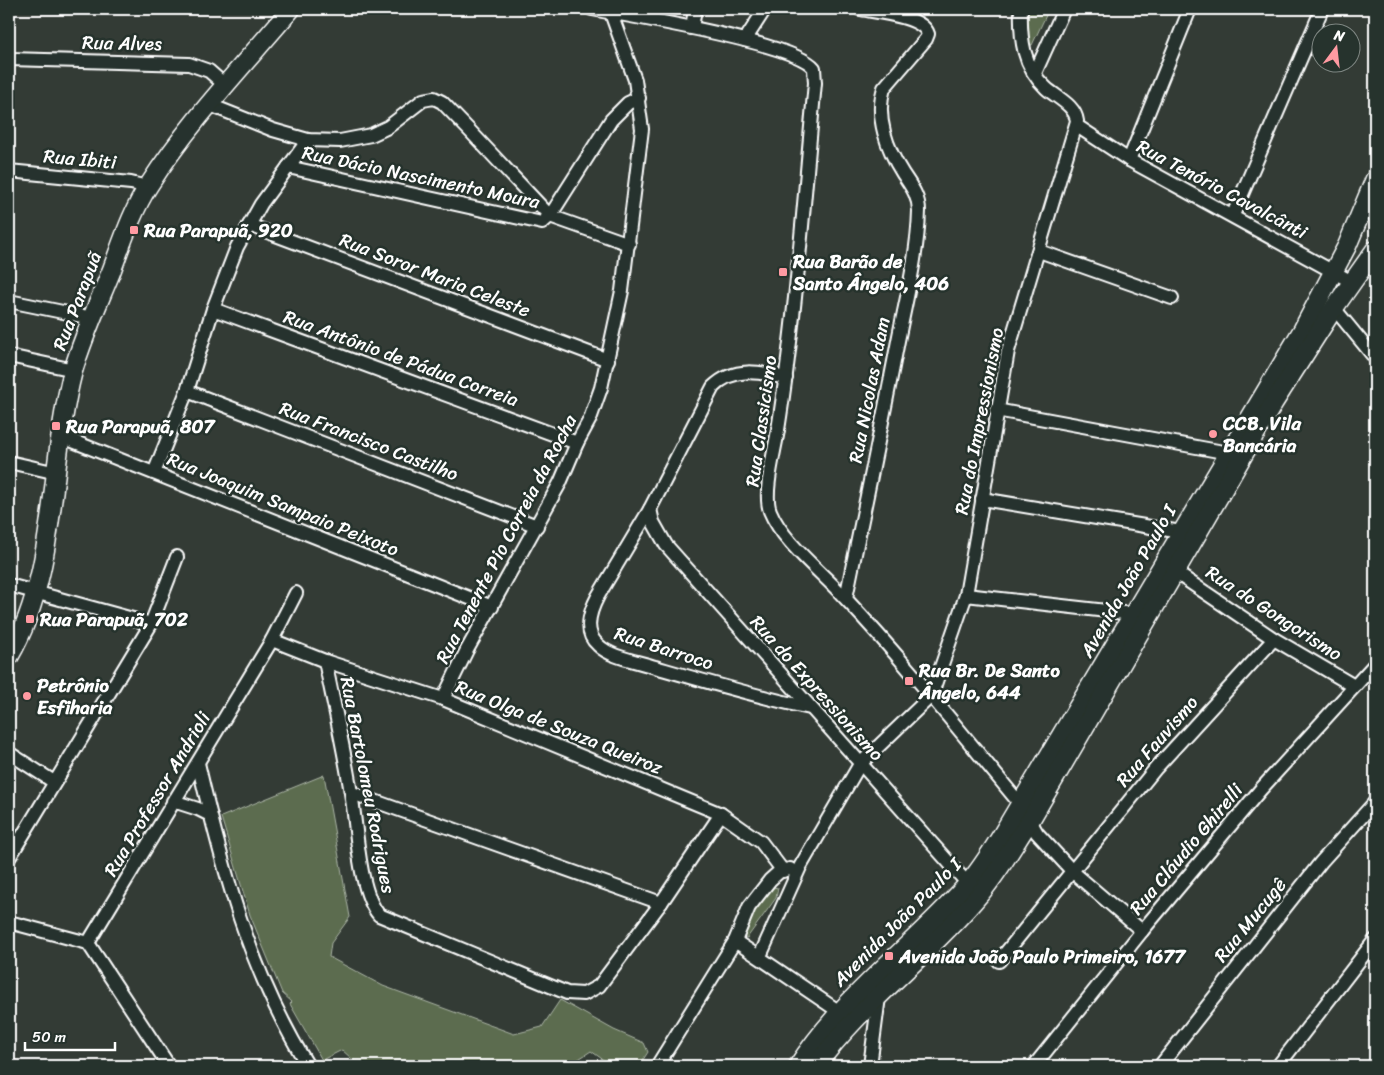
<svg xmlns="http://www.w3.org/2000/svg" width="1384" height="1075" viewBox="0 0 1384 1075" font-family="Sriracha,sans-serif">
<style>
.green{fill:#5b6c4f;stroke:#adb6a7}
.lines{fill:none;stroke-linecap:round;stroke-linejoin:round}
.street-casing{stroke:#fff;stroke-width:16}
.secondary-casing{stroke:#fff;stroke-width:21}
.street{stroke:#26332d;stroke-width:12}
.secondary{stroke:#26332d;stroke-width:18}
.poi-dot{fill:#ff9aa2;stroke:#26332d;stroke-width:2}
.labels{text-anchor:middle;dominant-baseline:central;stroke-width:5;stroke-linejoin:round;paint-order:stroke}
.street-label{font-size:19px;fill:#fff;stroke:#26332d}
.poi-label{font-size:19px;font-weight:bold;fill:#fff;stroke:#26332d;text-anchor:start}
</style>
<rect width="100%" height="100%" fill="#333b35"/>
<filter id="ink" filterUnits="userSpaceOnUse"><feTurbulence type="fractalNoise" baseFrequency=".02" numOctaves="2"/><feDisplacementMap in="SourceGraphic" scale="10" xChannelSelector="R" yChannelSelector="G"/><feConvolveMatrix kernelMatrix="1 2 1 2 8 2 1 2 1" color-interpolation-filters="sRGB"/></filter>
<g filter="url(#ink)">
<!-- green -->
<g class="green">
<polygon points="1027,9 1049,9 1032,45 1026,45"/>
<polygon points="324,775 350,917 331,943 329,957 383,986 514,1034 542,1027 560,1000 614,1030 644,1043 648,1052 639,1066 612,1066 591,1051 568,1066 360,1066 342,1050 322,1060 290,1004 292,1002 282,993 250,915 221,817"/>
<polygon points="768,886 778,888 776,898 747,938 738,933"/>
</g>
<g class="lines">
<defs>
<g id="street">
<path d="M592 9C629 16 796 43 814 68L815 83C804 199 796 315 778 430 775 450 763 493 770 511 783 543 822 572 845 598 907 664 963 735 1021 805L1037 833 1073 872 1142 931"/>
<polyline points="692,28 695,9"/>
<polyline points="745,40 765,9"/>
<polyline points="9,59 189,64 209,71 226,86"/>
<polyline points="1035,73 1064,9"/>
<polyline points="210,105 273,130 308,140 340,141 371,135 388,127 423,100 434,98 442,102 470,131 550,216 629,244"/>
<polyline points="1077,126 1129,160 1352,282"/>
<polyline points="1129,160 1190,9"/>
<polyline points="288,167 542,223 550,216 611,120 628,103 639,98"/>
<polyline points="9,171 131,183 148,187"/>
<polyline points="1233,215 1322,9"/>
<polyline points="249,225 608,360"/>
<polyline points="1039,251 1172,298"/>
<polyline points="9,301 92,318"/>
<polyline points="1334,308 1375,358"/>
<polyline points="213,309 577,443"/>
<polyline points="9,356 74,370"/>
<path d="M786 378C760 372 734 366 713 387L650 509 598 596C590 611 583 632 598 645 611 658 638 661 655 667 707 682 758 697 810 708"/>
<polyline points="187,391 537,526"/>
<polyline points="996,410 1229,453"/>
<polyline points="60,436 492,607"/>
<polyline points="9,462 57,473"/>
<polyline points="154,473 187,391 213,309 237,247 261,204 308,140"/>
<polyline points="982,499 1181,532"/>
<polyline points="650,509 653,522 666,545 968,884"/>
<polyline points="1175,572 1274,639 1354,686"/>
<polyline points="9,585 151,624"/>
<polyline points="966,595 1133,614"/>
<path d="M846 598C863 514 881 430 897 346 905 304 918 254 919 211 919 196 911 186 903 174 887 149 875 117 884 88L926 39 928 34C923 16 876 12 860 9"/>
<polyline points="272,640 325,661 443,699 721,814 761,842 783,871"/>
<path d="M325 661C334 705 344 749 351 793 357 825 358 891 379 915L567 993 584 994 599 986 661 903 721 814"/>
<polyline points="443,699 467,650 560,483 577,443 590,419 601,388 622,291 642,129 635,80 611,13"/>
<polyline points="9,753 54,782"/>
<path d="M198 763C223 870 249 971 308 1066"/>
<polyline points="352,793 661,903"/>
<polyline points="173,801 198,809 210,815"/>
<polyline points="9,858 151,624 177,557"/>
<polyline points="9,922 88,943"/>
<polyline points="735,941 847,1017"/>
<polyline points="88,943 272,640 296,593"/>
<polyline points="88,943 169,1066"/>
<path d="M760 956 800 867 860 764 931 696 966 595 1008 351 1077 121C1075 105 1057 98 1046 88 1023 67 1020 38 1021 9"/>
<polyline points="999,961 1156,768 1274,639"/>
<polyline points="657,1066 735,941 749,907 770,880 780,871 790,869"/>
<polyline points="870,1066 879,997"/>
<polyline points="1034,1066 1142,931 1261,789 1375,664"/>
<polyline points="1160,1066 1321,862 1375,802"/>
<polyline points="1278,1066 1375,940"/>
</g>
<g id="secondary">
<path d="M9 657C58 573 49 462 73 371 83 337 98 304 111 272 122 243 132 211 149 185 189 122 243 66 291 9"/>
<path d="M798 1066C843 996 912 947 967 885 980 870 990 854 1000 838L1303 329 1347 246 1375 179"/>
<path d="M816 1066C862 1003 929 955 979 895 999 872 1014 844 1031 819L1274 402 1334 308 1375 250"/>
</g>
</defs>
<!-- street casing -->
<use href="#street" class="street-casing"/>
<!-- secondary casing -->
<use href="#secondary" class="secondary-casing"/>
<!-- street -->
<use href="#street" class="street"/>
<!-- secondary -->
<use href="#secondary" class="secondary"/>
</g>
</g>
<!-- markers -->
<g class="poi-dot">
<rect x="129" y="225" width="10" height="10" rx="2.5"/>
<rect x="778" y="267" width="10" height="10" rx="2.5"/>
<rect x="51" y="421" width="10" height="10" rx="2.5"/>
<circle cx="1213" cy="434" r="5"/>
<rect x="25" y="614" width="10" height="10" rx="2.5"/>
<rect x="904" y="676" width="10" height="10" rx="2.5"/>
<circle cx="27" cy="696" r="5"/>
<rect x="884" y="951" width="10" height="10" rx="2.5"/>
</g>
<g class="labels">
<!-- street labels -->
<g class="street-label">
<text transform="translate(122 43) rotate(1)">Rua Alves</text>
<text transform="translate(80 159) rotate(5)">Rua Ibiti</text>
<text transform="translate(421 177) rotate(12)">Rua Dácio Nascimento Moura</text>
<text transform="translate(1222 189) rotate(28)">Rua Tenório Cavalcânti</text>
<text transform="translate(435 275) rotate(21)">Rua Soror Maria Celeste</text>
<text transform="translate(77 301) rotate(-69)">Rua Parapuã</text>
<text transform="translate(401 358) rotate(20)">Rua Antônio de Pádua Correia</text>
<text transform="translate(869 390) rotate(-79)">Rua Nicolas Adam</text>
<text transform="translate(761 421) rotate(-82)">Rua Classicismo</text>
<text transform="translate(979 421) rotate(-79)">Rua do Impressionismo</text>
<text transform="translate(369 441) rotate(21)">Rua Francisco Castilho</text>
<text transform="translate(283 504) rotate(22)">Rua Joaquim Sampaio Peixoto</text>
<text transform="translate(506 539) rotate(-62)">Rua Tenente Pio Correia da Rocha</text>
<text transform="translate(1128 581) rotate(-60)">Avenida João Paulo I</text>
<text transform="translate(1274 613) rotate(33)">Rua do Gongorismo</text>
<text transform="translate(664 648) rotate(18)">Rua Barroco</text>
<text transform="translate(817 688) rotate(48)">Rua do Expressionismo</text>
<text transform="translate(559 727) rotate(22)">Rua Olga de Souza Queiroz</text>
<text transform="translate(1157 741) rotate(-49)">Rua Fauvismo</text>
<text transform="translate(368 785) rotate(79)">Rua Bartolomeu Rodrigues</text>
<text transform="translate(157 794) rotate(-59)">Rua Professor Andrioli</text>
<text transform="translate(1186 849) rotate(-50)">Rua Cláudio Ghirelli</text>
<text transform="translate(1250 920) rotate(-51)">Rua Mucugê</text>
<text transform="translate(897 922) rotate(-45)">Avenida João Paulo I</text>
</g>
<!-- poi labels -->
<g class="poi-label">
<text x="144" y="230">Rua Parapuã, 920</text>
<text x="793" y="261">Rua Barão de<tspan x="793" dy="22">Santo Ângelo, 406</tspan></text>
<text x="1223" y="423">CCB. Vila<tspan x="1223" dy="22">Bancária</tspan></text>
<text x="66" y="426">Rua Parapuã, 807</text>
<text x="40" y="619">Rua Parapuã, 702</text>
<text x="919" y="670">Rua Br. De Santo<tspan x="919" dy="22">Ângelo, 644</tspan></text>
<text x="37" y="685">Petrônio<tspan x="37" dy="22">Esfiharia</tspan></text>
<text x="899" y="956">Avenida João Paulo Primeiro, 1677</text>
</g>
</g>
<!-- margin -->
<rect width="1384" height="1075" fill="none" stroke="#26332d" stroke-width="30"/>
<rect x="15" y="15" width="1354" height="1045" fill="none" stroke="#fff" stroke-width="2" filter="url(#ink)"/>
<!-- north arrow -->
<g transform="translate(1336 48) rotate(15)"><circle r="24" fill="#26332d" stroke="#7d8581"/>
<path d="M0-4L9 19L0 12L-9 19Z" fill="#ff9aa2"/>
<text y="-8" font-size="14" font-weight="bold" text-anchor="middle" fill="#ffffff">N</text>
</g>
<!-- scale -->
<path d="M25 1042v8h90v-8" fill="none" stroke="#ffffff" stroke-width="2.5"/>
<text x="32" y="1042" font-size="15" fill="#ffffff" stroke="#26332d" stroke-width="4" paint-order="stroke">50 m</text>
</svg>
